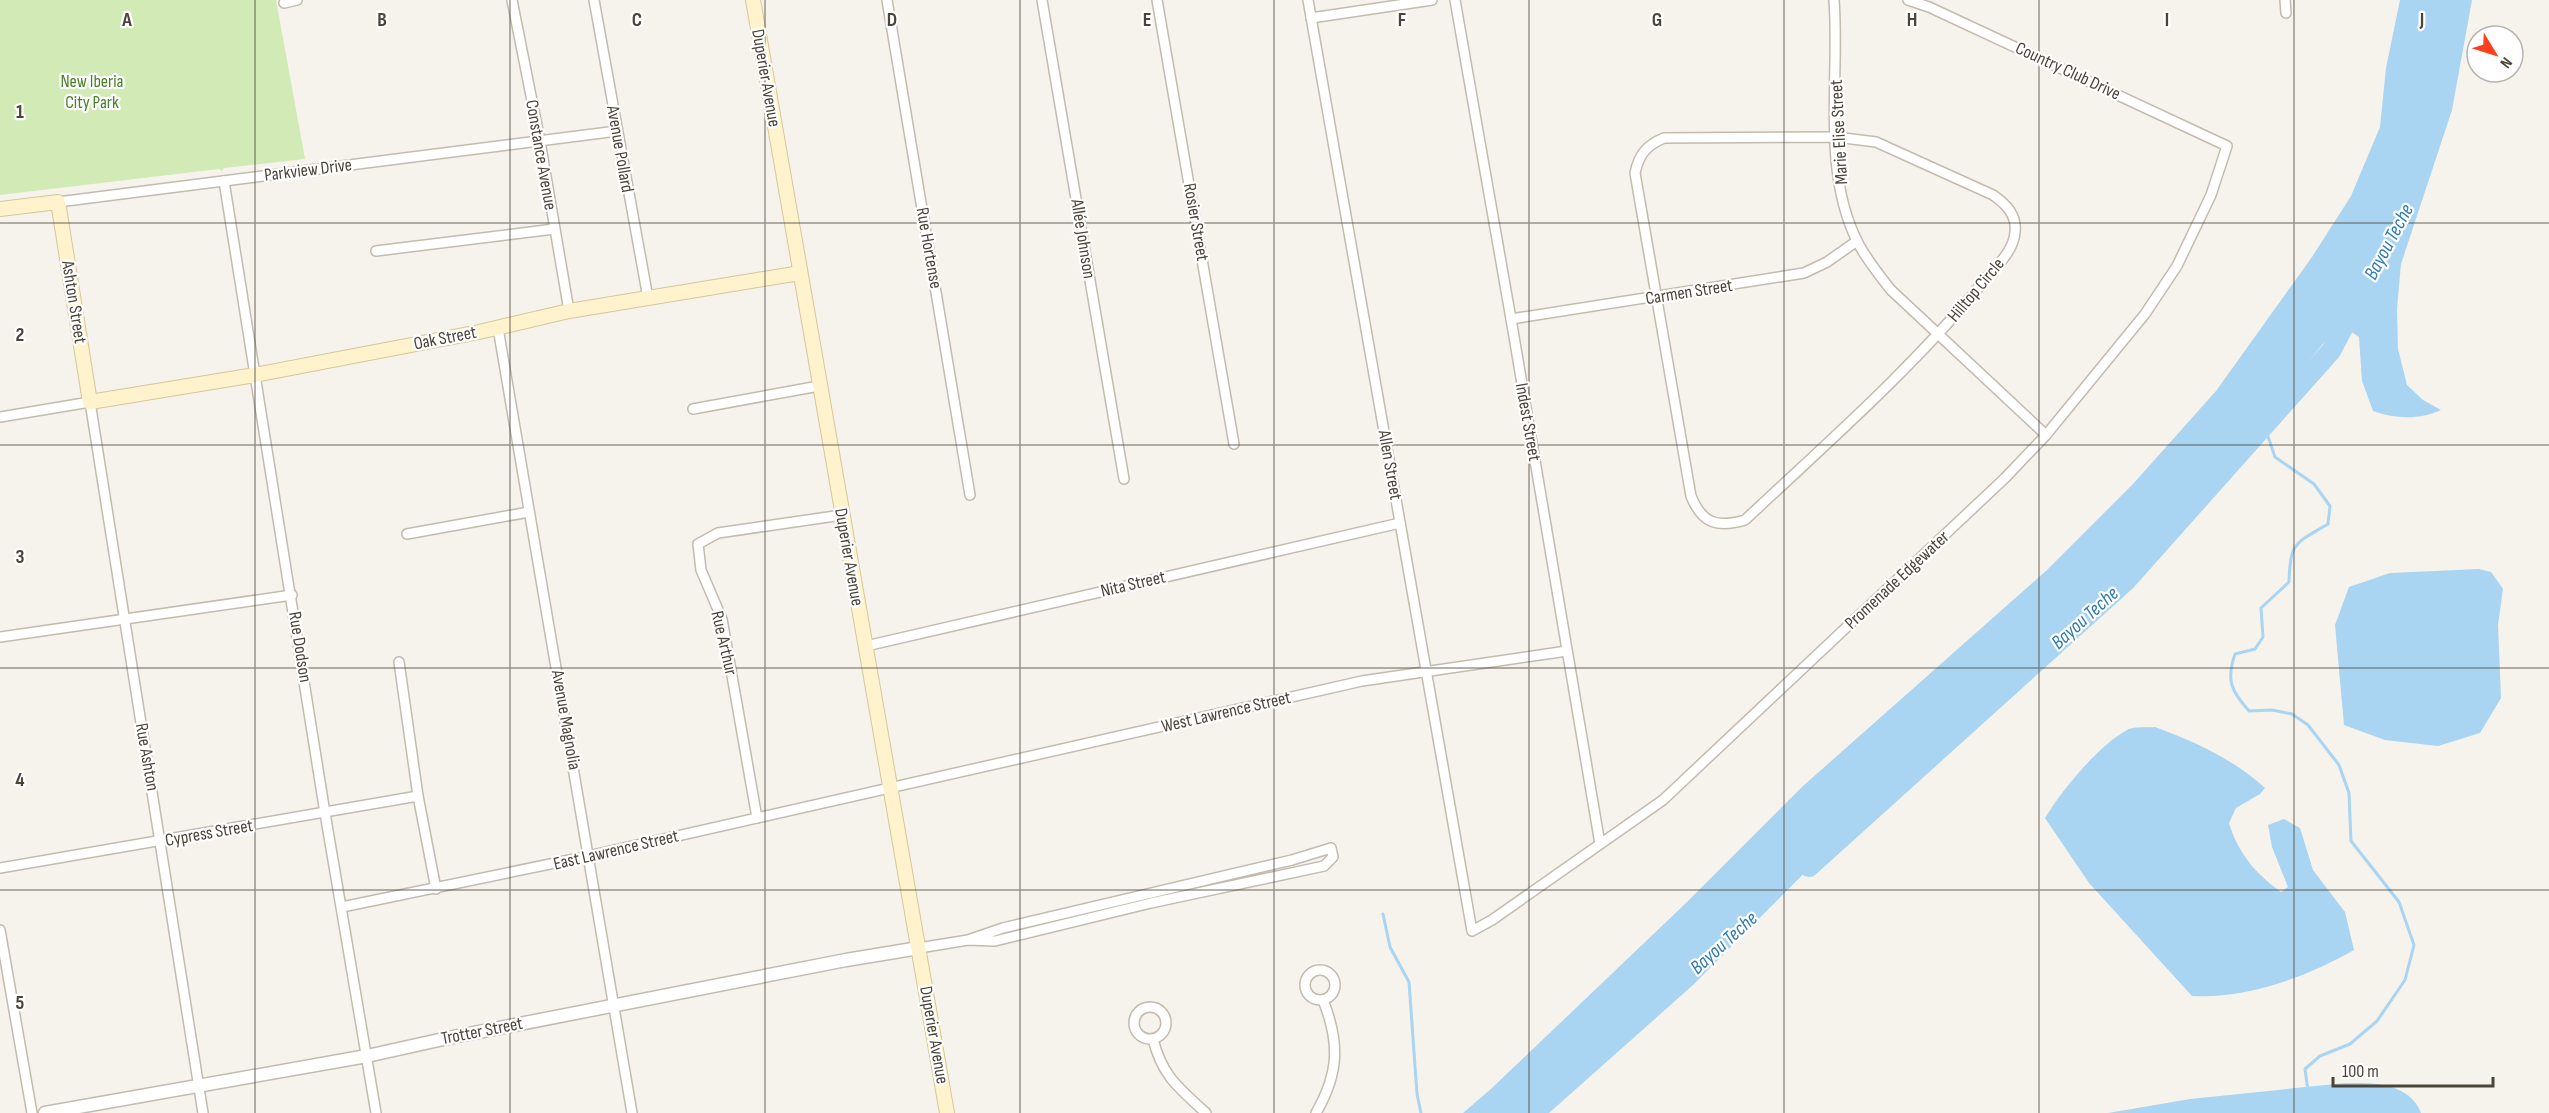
<svg xmlns="http://www.w3.org/2000/svg" width="2549" height="1113" viewBox="0 0 2549 1113" font-family="'Sofia Sans Condensed',sans-serif">
<style>
.green{fill:#d2eab5}
.water{fill:#a9d4f2}
.lines{fill:none;stroke-linecap:round;stroke-linejoin:round}
.stream{stroke:#a9d4f2;stroke-width:3}
.river{stroke:#a9d4f2;stroke-width:20}
.minor-casing{stroke:#c2bbae;stroke-width:12}
.tertiary-casing{stroke:#c2bbae;stroke-width:15}
.secondary-casing{stroke:#d6c79b;stroke-width:16}
.minor{stroke:#fff;stroke-width:9}
.tertiary{stroke:#fff;stroke-width:12}
.secondary{stroke:#fff3cd;stroke-width:14}
.grid{fill:none;stroke:#4b4439;stroke-width:1.5;stroke-opacity:0.55}
.labels{text-anchor:middle;dominant-baseline:central;stroke-width:4.5;stroke-linejoin:round;paint-order:stroke}
.street-label{font-size:18px;fill:#4b4439;stroke:#fff}
.park-label{font-size:18px;fill:#4a7f2a;stroke:#fff}
.water-label{font-size:20px;font-style:italic;fill:#2e7ab2;stroke:#fff}
.grid-label{font-size:20px;text-anchor:middle;font-weight:bold;fill:#4b4439;stroke:#fff;stroke-width:4.5;stroke-linejoin:round;paint-order:stroke}
</style>
<rect width="100%" height="100%" fill="#f6f3ec"/>
<!-- green -->
<polygon class="green" points="0,0 276,0 305,159 224,168 222,171 219,169 0,195"/>
<!-- water -->
<g class="water">
<path d="M2400 0H2472L2452 110 2401 264 2397 309 2398 349 2407 385 2423 400 2441 410C2419 420 2396 419 2373 411L2362 381 2359 337 2344 327 2330 335 2262 419 2130 569 2053 641 1991 692 1859 818 1693 985 1549 1113H1463L1492 1088 1686 903 1803 786 2047 570 2133 484 2216 391 2312 257 2351 196 2380 127 2386 68Z"/>
<polygon points="2479,569 2491,572 2503,589 2498,625 2501,698 2480,733 2438,746 2385,740 2344,725 2335,625 2349,587 2390,573"/>
<path d="M2155 727C2196 742 2233 759 2265 788L2260 794 2236 808 2229 823C2238 853 2256 874 2281 892L2288 887 2272 847 2268 825 2284 819 2300 828 2313 870 2345 912 2354 950C2305 977 2250 999 2192 996L2089 883 2045 818C2062 790 2098 746 2127 730 2134 726 2147 728 2155 727Z"/>
<path d="M2345 1083C2373 1083 2409 1082 2421 1113H2108L2190 1099Z"/>
</g>
<g class="lines">
<!-- stream -->
<g class="stream">
<path d="M2262 419 2275 457 2314 484 2330 506 2328 524C2295 544 2290 541 2289 582L2261 608 2263 637 2255 649 2235 654C2226 680 2231 691 2249 711L2272 710 2292 714 2308 725 2339 765 2349 793 2351 841 2399 902 2414 945 2405 980 2377 1021 2350 1044 2320 1056 2305 1069 2308 1091"/>
<polyline points="1383,914 1390,947 1409,982 1417,1094 1421,1113"/>
</g>
<!-- river -->
<polyline class="river" points="1809,867 2126,581 2331,351 2355,305"/>
<defs>
<g id="minor">
<polyline points="512,0 540,141 569,311"/>
<polyline points="594,0 648,298"/>
<polyline points="887,0 970,495"/>
<polyline points="1042,0 1124,479"/>
<polyline points="1157,0 1234,444"/>
<polyline points="1308,0 1472,931 1492,920 1663,800 2005,478 2046,435 2145,314 2177,266 2211,195 2227,146 1929,7 1908,0"/>
<polyline points="1455,0 1511,319 1600,844"/>
<path d="M1834 0C1840 78 1821 168 1857 241 1866 259 1879 275 1891 290L2046 435"/>
<polyline points="2285,0 2286,13"/>
<polyline points="284,3 297,0"/>
<polyline points="1311,18 1432,0"/>
<path d="M1836 137 1876 142 1993 195C2006 204 2017 215 2015 232 2014 251 1995 268 1984 281 1912 369 1827 443 1745 520 1718 528 1702 524 1691 496L1635 173C1639 154 1647 145 1664 138Z"/>
<polyline points="224,181 325,813 376,1113"/>
<polyline points="58,202 617,131"/>
<polyline points="376,251 554,229"/>
<polyline points="1511,319 1804,273 1827,262 1857,241"/>
<polyline points="498,328 632,1113"/>
<polyline points="693,409 819,386"/>
<polyline points="0,417 90,402 203,1113"/>
<polyline points="407,534 529,512"/>
<polyline points="0,637 292,595"/>
<polyline points="866,646 1400,523"/>
<polyline points="399,662 418,796 436,889"/>
<polyline points="757,818 722,619 701,570 698,544 718,533 842,515"/>
<polyline points="0,868 418,796"/>
<polyline points="342,907 589,856 1362,681 1567,651"/>
<polyline points="0,930 32,1113"/>
<polyline points="919,948 968,940 1003,928 1292,860 1331,848 1333,857 1324,866 1151,903 995,941 968,940"/>
<circle cx="1320" cy="985" r="15"/>
<circle cx="1150" cy="1023" r="16"/>
<path d="M1153 1039C1162 1076 1179 1088 1206 1113"/>
<path d="M1316 1113C1339 1073 1340 1043 1323 1000"/>
</g>
<polyline id="tertiary" points="45,1113 367,1056 448,1038 846,960 919,948"/>
<g id="secondary">
<polyline points="753,0 947,1113"/>
<polyline points="0,209 58,202 90,402 255,375 479,332 569,311 800,273"/>
</g>
</defs>
<!-- minor casing -->
<use href="#minor" class="minor-casing"/>
<!-- tertiary casing -->
<use href="#tertiary" class="tertiary-casing"/>
<!-- secondary casing -->
<use href="#secondary" class="secondary-casing"/>
<!-- minor -->
<use href="#minor" class="minor"/>
<!-- tertiary -->
<use href="#tertiary" class="tertiary"/>
<!-- secondary -->
<use href="#secondary" class="secondary"/>
</g>
<!-- grid -->
<path class="grid" d="M255 0V1113M510 0V1113M765 0V1113M1020 0V1113M1274 0V1113M1529 0V1113M1784 0V1113M2039 0V1113M2294 0V1113M0 223H2549M0 445H2549M0 668H2549M0 890H2549"/>
<g class="labels">
<!-- street labels -->
<g class="street-label">
<text transform="translate(2068 71) rotate(25)">Country Club Drive</text>
<text transform="translate(766 78) rotate(80)">Duperier Avenue</text>
<text transform="translate(1839 132) rotate(-93)">Marie Elise Street</text>
<text transform="translate(620 149) rotate(80)">Avenue Pollard</text>
<text transform="translate(541 155) rotate(80)">Constance Avenue</text>
<text transform="translate(308 170) rotate(-7)">Parkview Drive</text>
<text transform="translate(1196 222) rotate(80)">Rosier Street</text>
<text transform="translate(1083 239) rotate(81)">Allée Johnson</text>
<text transform="translate(929 248) rotate(80)">Rue Hortense</text>
<text transform="translate(1976 290) rotate(-50)">Hilltop Circle</text>
<text transform="translate(1689 292) rotate(-9)">Carmen Street</text>
<text transform="translate(74 302) rotate(81)">Ashton Street</text>
<text transform="translate(445 338) rotate(-11)">Oak Street</text>
<text transform="translate(1528 422) rotate(80)">Indest Street</text>
<text transform="translate(1390 465) rotate(80)">Allen Street</text>
<text transform="translate(849 557) rotate(80)">Duperier Avenue</text>
<text transform="translate(1897 580) rotate(-43)">Promenade Edgewater</text>
<text transform="translate(1133 584) rotate(-13)">Nita Street</text>
<text transform="translate(724 643) rotate(77)">Rue Arthur</text>
<text transform="translate(300 647) rotate(81)">Rue Dodson</text>
<text transform="translate(1226 712) rotate(-13)">West Lawrence Street</text>
<text transform="translate(566 720) rotate(80)">Avenue Magnolia</text>
<text transform="translate(147 757) rotate(80)">Rue Ashton</text>
<text transform="translate(209 833) rotate(-10)">Cypress Street</text>
<text transform="translate(616 850) rotate(-13)">East Lawrence Street</text>
<text transform="translate(482 1031) rotate(-11)">Trotter Street</text>
<text transform="translate(934 1035) rotate(80)">Duperier Avenue</text>
</g>
<!-- park labels -->
<g class="park-label">
<text x="92" y="81">New Iberia<tspan x="92" dy="21">City Park</tspan></text>
</g>
<!-- water labels -->
<g class="water-label">
<text transform="translate(2389 242) rotate(-62)">Bayou Teche</text>
<text transform="translate(2085 618) rotate(-42)">Bayou Teche</text>
<text transform="translate(1724 943) rotate(-42)">Bayou Teche</text>
</g>
</g>
<g class="grid-label">
<text x="127" y="26">A</text>
<text x="382" y="26">B</text>
<text x="637" y="26">C</text>
<text x="892" y="26">D</text>
<text x="1147" y="26">E</text>
<text x="1402" y="26">F</text>
<text x="1657" y="26">G</text>
<text x="1912" y="26">H</text>
<text x="2167" y="26">I</text>
<text x="2422" y="26">J</text>
<text x="20" y="118">1</text>
<text x="20" y="341">2</text>
<text x="20" y="563">3</text>
<text x="20" y="786">4</text>
<text x="20" y="1009">5</text>
</g>
<!-- north arrow -->
<g transform="translate(2495 54) rotate(128)"><circle r="28" fill="#ffffff" stroke="#b7b4b0" stroke-width="1.5"/>
<path d="M0-4.5L10 22L0 15L-10 22Z" fill="#fc3f1d"/>
<text y="-9" font-size="16" font-weight="bold" text-anchor="middle" fill="#4b4439">N</text>
</g>
<!-- scale -->
<path d="M2333 1077v9h160v-9" fill="none" stroke="#4b4439" stroke-width="3"/>
<text x="2342" y="1077" font-size="18" fill="#4b4439" stroke="#ffffff" stroke-width="4.5" paint-order="stroke">100 m</text>
</svg>
